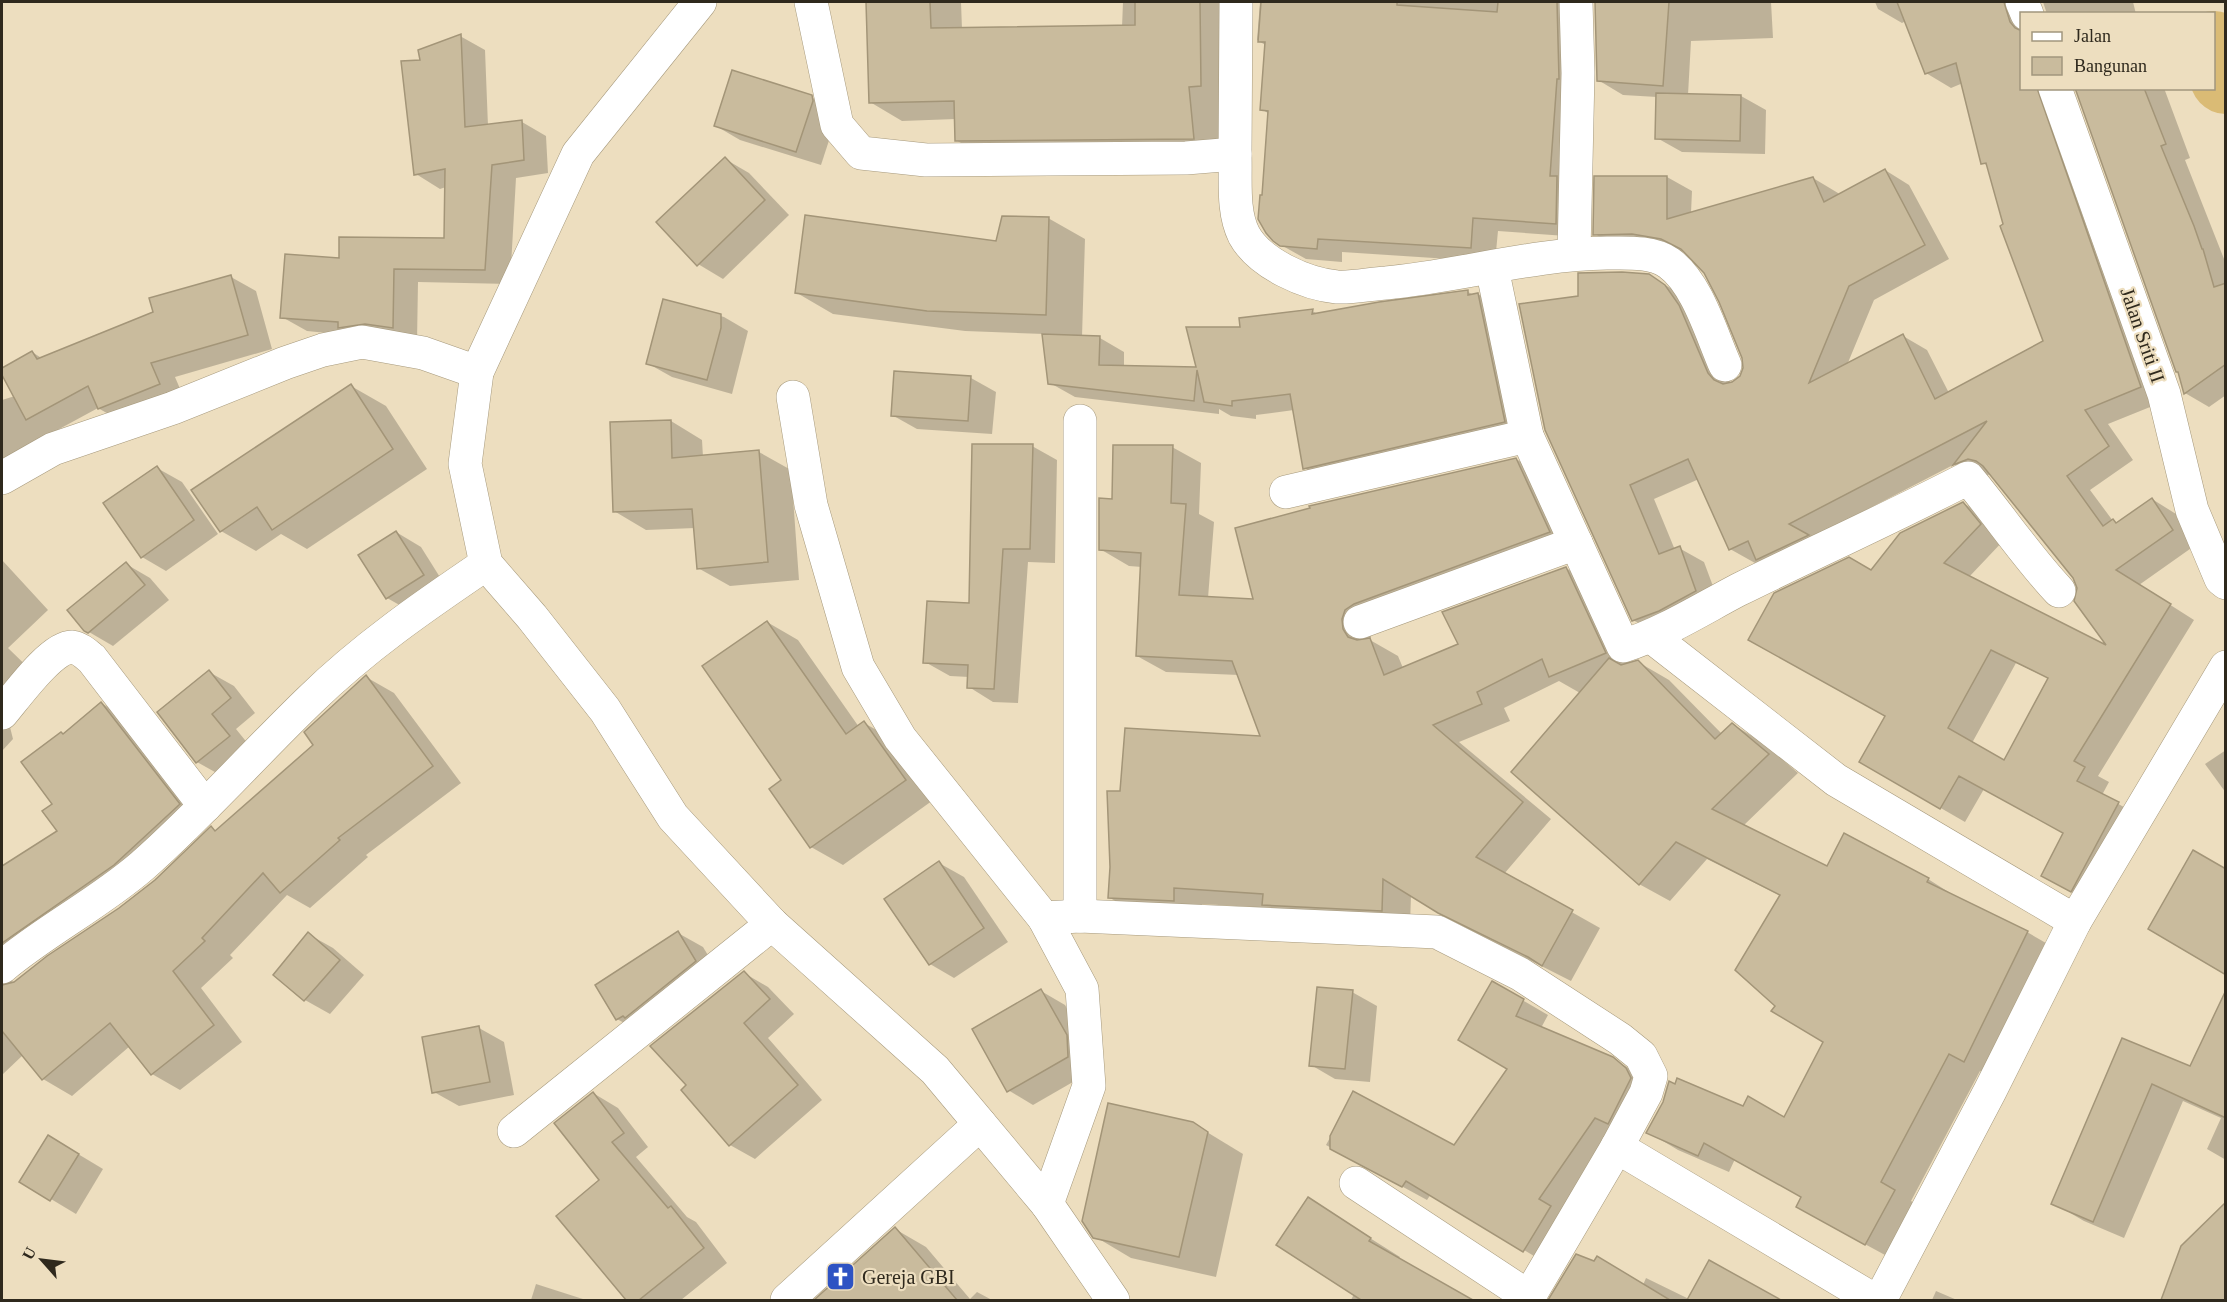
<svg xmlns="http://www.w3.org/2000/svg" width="2227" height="1302" viewBox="0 0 2227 1302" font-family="'Times New Roman',serif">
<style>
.shadow{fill:#0003;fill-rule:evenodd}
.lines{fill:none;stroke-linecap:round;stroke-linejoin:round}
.river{stroke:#dabb75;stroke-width:72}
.building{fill:#c9bb9d;stroke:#a39578;stroke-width:1.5;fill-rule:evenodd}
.minor-casing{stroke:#a6997c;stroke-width:34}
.minor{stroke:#fff;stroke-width:33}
.labels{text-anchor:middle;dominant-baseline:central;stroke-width:4.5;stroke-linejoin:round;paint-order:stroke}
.street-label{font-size:20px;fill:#2f291d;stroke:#eddebf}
.poi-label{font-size:20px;fill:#2f291d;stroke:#eddebf;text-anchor:start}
</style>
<rect width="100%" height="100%" fill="#eddebf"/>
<!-- shadow -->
<g class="shadow">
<polygon points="867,2 961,2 962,29 1122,27 1123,2 1229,2 1225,156 988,159 956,140 956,119 902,121 870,102"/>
<polygon points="1260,2 1589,2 1580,237 1498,231 1495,262 1342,252 1342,262 1306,259 1281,245 1264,197 1269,114 1262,109 1267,46 1257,40"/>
<polygon points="1596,2 1771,2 1773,38 1691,41 1688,95 1741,96 1766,110 1765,154 1682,152 1657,138 1657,97 1623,95 1598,80"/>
<path d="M1875 2H2035L2022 14V88H2067L2165 401 2108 424 2133 460 2090 490 2113 521 2118 523 2152 499 2176 514 2197 544 2139 585 2194 620 2098 776 2109 782 2102 795 2142 817 2096 905 2067 889 2065 833 1984 789 1965 822 1861 762 1887 716 1872 572 1963 503 1988 518 2005 539 1969 577 2111 649 2074 578 1991 474 1979 478 1955 464 1812 538 1782 573 1760 561 1755 563 1730 549 1699 479 1654 499 1675 550 1679 548 1704 562 1720 605 1658 634 1633 620 1579 298 1649 276 1674 290 1703 320 1731 384 1741 377 1745 368 1744 358 1721 301 1705 272 1686 252 1657 248H1619L1595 234 1596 177H1667L1692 191 1691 213 1813 178 1838 193 1839 195 1885 170 1909 185 1949 259 1874 300 1847 365 1903 336 1927 350 1949 393 2045 341 2005 225 1988 166 1983 163 1963 83 1951 88 1926 73 1906 21 1902 23 1878 9ZM2016 663 2050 679 2004 762 1972 743Z"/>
<polygon points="2043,2 2133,2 2136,14 2047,14"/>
<polygon points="460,36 485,50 488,126 522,122 546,136 548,173 516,178 510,284 418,282 417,342 307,331 282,317 341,259 445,240 446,187 440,189 416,174 421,62"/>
<polygon points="2077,88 2164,88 2190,158 2185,160 2226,264 2226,395 2209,407 2185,393 2180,373"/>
<polygon points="811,97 836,111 837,116 821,165 740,140 716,126"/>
<polygon points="725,159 749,173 789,215 723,279 698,264"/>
<polygon points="1048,218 1085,239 1082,337 1100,338 1124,352 1124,367 1198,369 1242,329 1312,311 1320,315 1468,292 1474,295 1478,294 1503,309 1529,436 1329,482 1304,468 1294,410 1256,415 1256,419 1231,416 1219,409 1219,414 1075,397 1050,383 1044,334 965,331 833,314 797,293 998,243"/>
<polygon points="231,277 256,291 272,349 175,377 184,398 124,423 98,408 4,459 2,469 2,400 15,396 2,369 32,352 43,359 154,313"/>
<polygon points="664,301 724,317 748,331 732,394 672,377 647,363"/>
<polygon points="971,378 996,392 992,434 917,429 892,415"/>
<polygon points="351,386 386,406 427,469 307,549 281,534 256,551 221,531"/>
<polygon points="671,421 702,440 703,457 759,452 791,470 799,580 730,586 698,568 695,528 646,530 614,511"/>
<polygon points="1032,446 1057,460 1055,563 1028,562 1018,703 993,702 969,687 969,677 950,676 925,662 970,605"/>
<polygon points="1172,447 1201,463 1199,514 1214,522 1208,598 1255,600 1516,459 1545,476 1578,549 1374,627 1370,640 1398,656 1403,668 1460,644 1566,568 1594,585 1631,664 1638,662 1669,680 1722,734 1732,724 1762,742 1798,773 1743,826 1827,868 1845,835 1928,879 1958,898 2027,932 2058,950 1995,1078 1980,1071 1911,1201 1924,1209 1896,1261 1828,1224 1803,1197 1735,1159 1729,1172 1678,1150 1648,1132 1743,1108 1785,1119 1825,1041 1777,1005 1781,896 1707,859 1670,901 1639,884 1580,693 1559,681 1504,708 1510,721 1459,742 1551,819 1504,874 1600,928 1571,981 1468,929 1411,895 1410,926 1270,908 1202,904 1202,917 1138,914 1110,898 1122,792 1262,738 1239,675 1166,672 1137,656 1142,567 1129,566 1100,549 1113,501"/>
<polygon points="157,468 182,482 218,534 166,571 142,557"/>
<polygon points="396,532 421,547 448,590 412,612 387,598"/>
<polygon points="2,560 48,610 8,648 43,682 10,727 13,739 2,751"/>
<polygon points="126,564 150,578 169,600 113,646 89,632"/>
<polygon points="767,622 798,640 859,727 864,723 896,741 936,798 843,865 811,847 771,789 783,780"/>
<polygon points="209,672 234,686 255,713 236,729 253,750 222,776 197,762"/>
<polygon points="366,677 394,693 461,783 366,855 368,857 310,908 287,895 230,955 233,958 201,988 242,1042 180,1090 152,1074 130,1046 72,1096 43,1079 23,1055 2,1075 2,868 59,831 54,804 64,735 101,703 130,720 208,821 13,976 12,985 138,895 211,828 216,831 315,745"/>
<polygon points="2226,750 2226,793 2205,764"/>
<polygon points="939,863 964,877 1008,942 954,978 930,964"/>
<polygon points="678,933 703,947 720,975 642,1033 617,1019"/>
<polygon points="308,934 333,948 364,975 330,1014 305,1000 275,974"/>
<polygon points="744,973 768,987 794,1014 768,1038 822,1100 755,1159 730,1145 688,1085"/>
<polygon points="1493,983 1548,1015 1541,1028 1612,1059 1638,1073 1549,1265 1431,1194 1427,1200 1326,1145 1354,1093 1455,1147 1509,1069"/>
<polygon points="1041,991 1065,1005 1091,1050 1092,1071 1033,1105 1008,1090"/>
<polygon points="1352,992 1377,1006 1370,1082 1335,1079 1311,1065"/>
<polygon points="2226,993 2226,1160 2207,1149 2221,1118 2183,1101 2124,1238 2084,1221 2053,1203 2123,1040 2191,1068"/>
<polygon points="479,1028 504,1042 514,1095 459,1106 434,1092"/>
<polygon points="593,1093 618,1108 648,1147 636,1157 687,1217 696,1222 727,1263 681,1300 628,1300 558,1217 601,1180"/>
<polygon points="1192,1123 1243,1154 1216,1277 1131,1258 1094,1236"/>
<polygon points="73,1151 103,1169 76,1214 21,1181"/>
<polygon points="1308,1199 1400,1257 1398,1259 1470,1300 1351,1300 1354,1294"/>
<polygon points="2226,1204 2226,1300 2163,1300 2182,1247"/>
<polygon points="895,1229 926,1247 970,1299 977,1292 992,1300 816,1300"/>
<polygon points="1576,1256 1643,1285 1646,1278 1689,1299 1710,1262 1777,1300 1550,1300"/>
<polygon points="536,1284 586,1300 531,1300"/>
<polygon points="1936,1291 1957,1300 1932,1300"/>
</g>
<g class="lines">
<!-- river -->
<polyline class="river" points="2214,47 2226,78"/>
</g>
<!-- building -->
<g class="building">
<polygon points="866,2 930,2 931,28 1135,25 1135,2 1200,2 1201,86 1189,87 1194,139 955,141 954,101 869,103"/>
<polygon points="1261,2 1397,2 1397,5 1497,12 1498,2 1557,2 1559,79 1557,79 1550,176 1557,176 1556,224 1473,218 1471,248 1318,239 1317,249 1280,246 1273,241 1266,233 1258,219 1260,195 1262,195 1268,111 1260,110 1265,42 1258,42"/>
<polygon points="1595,2 1669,2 1663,86 1597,81"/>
<path d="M1897 2H2004L2010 22 2015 28 2022 31V88H2037L2141 387 2085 410 2109 446 2067 476 2103 526 2113 519 2116 523 2152 498 2173 530 2116 570 2171 604 2074 761 2085 767 2077 781 2119 802 2071 892 2041 876 2063 833 1959 776 1940 809 1859 762 1885 716 1748 640 1774 593 1849 557 1871 570 1900 533 1963 502 1981 524 1944 563 2106 645 2074 601 2077 588 2073 578 1983 466 1976 461 1968 459 1953 465 1987 421 1789 524 1809 535 1756 560 1748 541 1729 550 1688 459 1630 485 1659 554 1680 546 1696 591 1659 611 1632 621 1545 430 1519 304 1578 296V273L1622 272 1649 274 1665 285 1679 305 1708 373 1714 380 1723 384 1732 382 1740 376 1743 368 1742 358 1719 302 1704 273 1681 249 1661 239 1632 234 1593 235 1594 176H1667V219L1813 177 1824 202 1885 169 1925 245 1849 286 1809 383 1903 334 1935 399 2043 341 2000 226 2003 224 1986 163 1981 164 1956 63 1925 74ZM1991 650 2048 678 2004 760 1948 728Z"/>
<polygon points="461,34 465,127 522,120 524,160 492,165 485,270 394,269 393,328 365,324 338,328 338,322 280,318 285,254 339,258 339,237 444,238 445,169 414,175 401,61 420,60 418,50"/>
<polygon points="732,70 812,95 813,101 796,152 714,126"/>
<polygon points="2075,88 2144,88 2166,144 2161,146 2194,226 2202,249 2203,249 2214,287 2226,283 2226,364 2184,394 2178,372 2176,372"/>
<polygon points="1656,93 1741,95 1740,141 1655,139"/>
<polygon points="725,157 765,200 697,266 656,222"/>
<polygon points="805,215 996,241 1002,216 1049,217 1046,315 927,311 795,293"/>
<polygon points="231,275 248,335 151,363 160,384 98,409 88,386 26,420 2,375 2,368 32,351 37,359 153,312 149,298"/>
<polygon points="1468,290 1468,295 1478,293 1505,422 1303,469 1290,394 1232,401 1232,406 1204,402 1197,370 1194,401 1048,384 1042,334 1100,336 1099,365 1196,367 1186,327 1240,327 1239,318 1313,309 1312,314 1379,302"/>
<polygon points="663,299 721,314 721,328 707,380 646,364"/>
<polygon points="894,371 971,376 968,421 891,416"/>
<polygon points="351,384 393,449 272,530 257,507 220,532 191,490"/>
<polygon points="671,420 672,458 759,450 768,562 697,569 692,509 613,512 610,422"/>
<polygon points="972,444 1033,444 1030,549 1003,549 994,689 967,688 968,665 923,663 927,601 969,603"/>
<polygon points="1113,445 1173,445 1171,503 1186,504 1179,595 1253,599 1235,528 1310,508 1309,506 1516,458 1550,532 1354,604 1345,610 1342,619 1343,629 1348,637 1357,640 1370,638 1384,675 1458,644 1442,612 1566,567 1606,653 1549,677 1542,659 1477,692 1482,704 1433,725 1523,802 1476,857 1573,910 1542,966 1528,957 1438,913 1383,879 1382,911 1262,905 1263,894 1174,888 1174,901 1108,898 1110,867 1107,791 1120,791 1125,728 1260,736 1232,661 1136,656 1141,553 1099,550 1099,498 1112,499"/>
<polygon points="157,466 194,520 141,558 103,503"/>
<polygon points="396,531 424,575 386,599 358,555"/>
<polygon points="126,562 145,585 88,633 84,631 67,610"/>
<polygon points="767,621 846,734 864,721 906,780 810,848 769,789 781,780 702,666"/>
<polygon points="1609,658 1621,665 1638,660 1715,739 1732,723 1769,754 1712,809 1827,866 1844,833 1929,878 1927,882 2028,931 1964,1062 1949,1054 1881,1182 1895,1190 1865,1245 1796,1207 1801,1197 1704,1143 1698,1156 1646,1133 1663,1102 1669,1081 1675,1084 1677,1078 1743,1106 1748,1096 1784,1117 1823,1042 1771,1011 1775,1006 1735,970 1780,895 1676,842 1639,885 1511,772"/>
<polygon points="209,670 231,698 212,714 230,736 196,763 157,712"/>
<polygon points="366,675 433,766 338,838 340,840 280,893 263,873 202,938 205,941 173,971 214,1025 151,1075 110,1023 42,1080 2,1031 2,985 14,982 47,956 119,908 155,880 211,826 215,831 313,745 304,732"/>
<polygon points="101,702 180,804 114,865 2,943 2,866 57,831 42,811 52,804 21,762 61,732 63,734"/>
<polygon points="2193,850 2226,869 2226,975 2148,929"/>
<polygon points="939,861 984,928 929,965 884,899"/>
<polygon points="678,931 696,961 625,1018 623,1016 616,1020 595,985"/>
<polygon points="308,932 340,960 304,1001 273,975"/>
<polygon points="744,971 770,999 744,1023 798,1085 729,1146 681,1090 686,1085 650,1046"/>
<polygon points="1492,981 1524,999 1516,1016 1613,1057 1626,1068 1631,1078 1608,1124 1595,1118 1539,1199 1551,1206 1523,1252 1406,1181 1402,1187 1330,1149 1330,1136 1353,1091 1454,1145 1507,1069 1458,1040"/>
<polygon points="1317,987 1353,990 1345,1069 1309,1066"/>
<polygon points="1041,989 1067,1035 1068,1057 1007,1092 972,1029"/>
<polygon points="2226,990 2226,1118 2152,1084 2093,1222 2051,1204 2122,1038 2190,1066"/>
<polygon points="479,1026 490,1082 432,1093 422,1037"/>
<polygon points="593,1092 624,1133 612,1142 668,1208 671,1206 704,1248 639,1300 626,1300 556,1216 599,1180 554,1123"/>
<polygon points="1108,1103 1193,1122 1208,1132 1179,1257 1093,1238 1082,1221"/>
<polygon points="48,1135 79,1154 50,1201 19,1182"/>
<polygon points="1308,1197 1371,1238 1369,1241 1473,1300 1361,1300 1276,1245"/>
<polygon points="2226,1202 2226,1300 2161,1300 2181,1246"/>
<polygon points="895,1227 957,1300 814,1300"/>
<polygon points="1576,1254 1594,1261 1597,1256 1670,1300 1548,1300"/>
<polygon points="1709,1260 1781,1300 1687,1300"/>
</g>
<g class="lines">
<defs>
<g id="minor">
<polyline points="700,2 578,154 477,372 465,464 486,564 532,617 605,710 673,817 772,924 935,1070 1047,1204 1113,1300"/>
<polyline points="811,2 837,125 861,153 926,160 1186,158 1235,154 1236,2"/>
<polyline points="2022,2 2027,14"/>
<polyline points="2055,88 2164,394 2192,510 2221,579 2226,583"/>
<path d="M1235 154C1236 180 1232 211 1244 235 1260 264 1306 284 1337 287 1352 288 1370 284 1386 283 1460 276 1533 254 1607 253 1626 253 1652 251 1669 263 1697 283 1711 333 1725 365"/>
<polyline points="1574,253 1578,73 1576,2"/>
<polyline points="793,397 811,505 858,667 900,738 1044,918 1082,989 1089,1086 1047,1204"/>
<polyline points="1080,421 1080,916"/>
<path d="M1527 436 1623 646C1664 633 1700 610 1738 590 1815 552 1893 517 1968 478 1999 515 2026 556 2059 591"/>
<polyline points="2,478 53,449 173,408 285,363 323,350 362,342 423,353 477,372"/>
<polyline points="1286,492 1527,436 1492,268"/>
<polyline points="1360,622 1576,543"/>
<polyline points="1652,637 1836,780 2075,921"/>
<path d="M2 713C15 698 52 646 72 647 80 648 87 655 92 659L205 806"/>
<polyline points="1044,918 1080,916 1437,932 1520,974 1620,1039 1641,1056 1651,1076 1646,1093 1617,1147 1527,1300"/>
<path d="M2 967C46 930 98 904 142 866 201 814 253 755 310 700 363 648 424 606 486 564"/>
<polyline points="514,1131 772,924"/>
<polyline points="1617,1147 1874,1300"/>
<polyline points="1356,1183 1529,1297"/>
<polyline points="787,1300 980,1124"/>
<polyline points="1880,1300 1990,1091 2075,921 2226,667"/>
</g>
</defs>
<!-- minor casing -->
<use href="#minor" class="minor-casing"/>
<!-- minor -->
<use href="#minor" class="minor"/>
</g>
<!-- icons -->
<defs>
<symbol id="church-square" viewBox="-11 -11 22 22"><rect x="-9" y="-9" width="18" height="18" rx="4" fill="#2e53c3" stroke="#eddebf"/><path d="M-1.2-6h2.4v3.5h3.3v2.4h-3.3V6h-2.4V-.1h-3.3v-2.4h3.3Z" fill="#fff"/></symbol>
</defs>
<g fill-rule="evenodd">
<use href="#church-square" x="824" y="1260" width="33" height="33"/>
</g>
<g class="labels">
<!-- street labels -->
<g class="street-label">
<text transform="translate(2143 335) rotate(71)">Jalan Sriti II</text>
</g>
<!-- poi labels -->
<g class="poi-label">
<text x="862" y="1277">Gereja GBI</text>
</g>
</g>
<!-- border -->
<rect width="2227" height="1302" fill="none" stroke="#2f291d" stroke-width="6"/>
<!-- legend -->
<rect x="2020" y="12" width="195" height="78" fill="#eddebf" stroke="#a1967e" stroke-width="1.5"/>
<rect x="2032" y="32" width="30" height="9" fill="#ffffff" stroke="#a1967e" stroke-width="1.5"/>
<text x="2074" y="42" font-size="18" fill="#2f291d">Jalan</text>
<rect x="2032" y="57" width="30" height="18" fill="#c9bb9d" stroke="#a1967e" stroke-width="1.5"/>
<text x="2074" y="72" font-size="18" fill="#2f291d">Bangunan</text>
<!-- north arrow -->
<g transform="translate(42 1260) rotate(298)" stroke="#eddebf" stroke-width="4.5" paint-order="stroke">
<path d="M0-4.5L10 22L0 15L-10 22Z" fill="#2f291d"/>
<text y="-9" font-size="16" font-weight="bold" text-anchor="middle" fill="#2f291d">U</text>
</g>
</svg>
